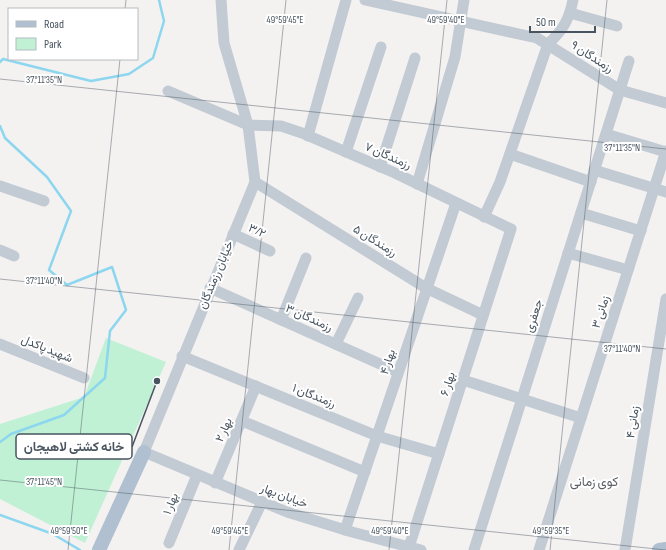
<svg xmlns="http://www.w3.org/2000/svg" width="666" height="550" viewBox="0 0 666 550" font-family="'Sofia Sans Condensed',Vazirmatn,sans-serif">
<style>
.green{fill:#c0f1d4}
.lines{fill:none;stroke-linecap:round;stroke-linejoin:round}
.stream{stroke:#8cd7ef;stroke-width:2.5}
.minor{stroke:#c2cbd3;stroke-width:11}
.major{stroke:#b1c0d0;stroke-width:14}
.ticks{fill:none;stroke:#48545f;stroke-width:1;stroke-opacity:0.45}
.labels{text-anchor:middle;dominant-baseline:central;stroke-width:4;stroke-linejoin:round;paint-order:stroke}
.street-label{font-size:12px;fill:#48545f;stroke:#fff}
.neighbourhood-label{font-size:13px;fill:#5d6166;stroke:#fff}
.ticks-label{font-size:10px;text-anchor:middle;fill:#48545f;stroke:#fff;stroke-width:4;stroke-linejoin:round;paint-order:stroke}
.leader{fill:none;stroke:#48545f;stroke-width:1.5}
.callout-dot{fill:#48545f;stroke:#fff;stroke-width:1.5}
.callout{fill:#fff;stroke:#48545f;stroke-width:1.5}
.callout-label{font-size:13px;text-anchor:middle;font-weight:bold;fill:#48545f}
</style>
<rect width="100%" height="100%" fill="#f4f1f1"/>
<!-- green -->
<polygon class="green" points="106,338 166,362 85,543 0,499 0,424 84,397"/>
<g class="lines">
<!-- stream -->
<g class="stream">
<polyline points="0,62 3,59 91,81 129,74 153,58 164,21 159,0"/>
<polyline points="0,126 5,138 47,177 71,211 49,270 67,285 112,267 126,310 110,331 105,378 64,415 11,434 0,442"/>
<polyline points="0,515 53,534 80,550"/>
</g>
<!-- minor -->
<g class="minor">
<polyline points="221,0 224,43 248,125 255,182 144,452 287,512 352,532 421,550"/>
<polyline points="365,0 537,38 620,90 666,103"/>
<polyline points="570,13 617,26"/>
<polyline points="168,91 248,125 281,126 302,133 395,173 511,229 409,547"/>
<polyline points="606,134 666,152"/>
<polyline points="308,136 346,0"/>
<polyline points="346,152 381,47"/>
<polyline points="510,154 591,182"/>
<polyline points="380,167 415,58"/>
<polyline points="594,170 666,192"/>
<polyline points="255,182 426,288 483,315"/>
<polyline points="417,184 455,57 464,0"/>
<polyline points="0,186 44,201"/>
<polyline points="581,213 641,231"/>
<path d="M484 217 500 182 548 44C563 30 569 20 573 0"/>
<polyline points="233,234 270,251"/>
<polyline points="0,250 14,256"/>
<polyline points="568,253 628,270"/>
<polyline points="210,288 398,372"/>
<polyline points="281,320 306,258"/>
<polyline points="0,344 84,378"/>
<polyline points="336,344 358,298"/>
<polyline points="182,356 377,436 439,454"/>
<polyline points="463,380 581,418"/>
<polyline points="242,421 365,472"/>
<polyline points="215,483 256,386"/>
<polyline points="345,530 456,203"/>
<polyline points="169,543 197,475"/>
<polyline points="239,550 262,502"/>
<polyline points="474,550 629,61"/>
<polyline points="539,550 666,151"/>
<polyline points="625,550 666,299"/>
</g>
<!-- major -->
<g class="major">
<polyline points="99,550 144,452"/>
<polyline points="659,550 666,549"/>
</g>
</g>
<!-- ticks -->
<path class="ticks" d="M125 9 126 0M0 79 666 149M0 279 666 349M0 480 666 550M68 550 120 59M229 550 286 0M389 550 447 0M550 550 607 0"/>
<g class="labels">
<!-- street labels -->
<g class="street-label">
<text transform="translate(592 57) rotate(33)">رزمندگان ۹</text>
<text transform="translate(388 156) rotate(24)">رزمندگان ۷</text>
<text transform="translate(257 231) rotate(25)">۳/۲</text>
<text transform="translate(375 241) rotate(32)">رزمندگان ۵</text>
<text transform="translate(216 275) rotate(-67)">خیابان رزمندگان</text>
<text transform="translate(601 312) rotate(-72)">زمانی ۳</text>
<text transform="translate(534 316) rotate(-72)">جعفری</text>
<text transform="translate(309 318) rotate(24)">رزمندگان ۳</text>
<text transform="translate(47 349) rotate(22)">شهید پاکدل</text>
<text transform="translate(388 362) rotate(-72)">بهار ۴</text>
<text transform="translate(448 384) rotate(-72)">بهار ۶</text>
<text transform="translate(314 396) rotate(22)">رزمندگان ۱</text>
<text transform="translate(633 422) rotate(-81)">زمانی ۴</text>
<text transform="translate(224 430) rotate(-67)">بهار ۲</text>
<text transform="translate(284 496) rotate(20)">خیابان بهار</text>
<text transform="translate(171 504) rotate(-68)">بهار ۱</text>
</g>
<!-- neighbourhood labels -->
<g class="neighbourhood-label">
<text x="594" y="482">کوی زمانی</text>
</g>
</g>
<g class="ticks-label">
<text x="285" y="23">49°59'45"E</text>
<text x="446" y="23">49°59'40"E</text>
<text x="44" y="83">37°11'35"N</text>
<text x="622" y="151">37°11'35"N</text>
<text x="44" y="284">37°11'40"N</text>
<text x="622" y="352">37°11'40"N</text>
<text x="44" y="485">37°11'45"N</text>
<text x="69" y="534">49°59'50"E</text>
<text x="230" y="534">49°59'45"E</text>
<text x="390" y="534">49°59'40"E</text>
<text x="551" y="534">49°59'35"E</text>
</g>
<!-- callouts -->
<path class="leader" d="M157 381L132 447"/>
<circle class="callout-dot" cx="157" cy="381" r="4"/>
<rect class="callout" x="16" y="434" width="116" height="25" rx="4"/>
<g class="callout-label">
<text x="74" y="451">خانه کشتی لاهیجان</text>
</g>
<!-- legend -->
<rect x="8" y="8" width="130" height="52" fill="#ffffff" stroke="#b6bbbf"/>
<rect x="16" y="21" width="20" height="6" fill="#b1c0d0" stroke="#b6bbbf"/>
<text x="44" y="28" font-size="12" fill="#48545f">Road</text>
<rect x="16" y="38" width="20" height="12" fill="#c0f1d4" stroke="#b6bbbf"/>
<text x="44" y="48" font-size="12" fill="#48545f">Park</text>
<!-- scale -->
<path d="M530 26v6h65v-6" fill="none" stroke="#48545f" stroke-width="2"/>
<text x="536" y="26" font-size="12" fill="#48545f" stroke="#ffffff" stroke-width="3" paint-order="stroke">50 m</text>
</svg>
